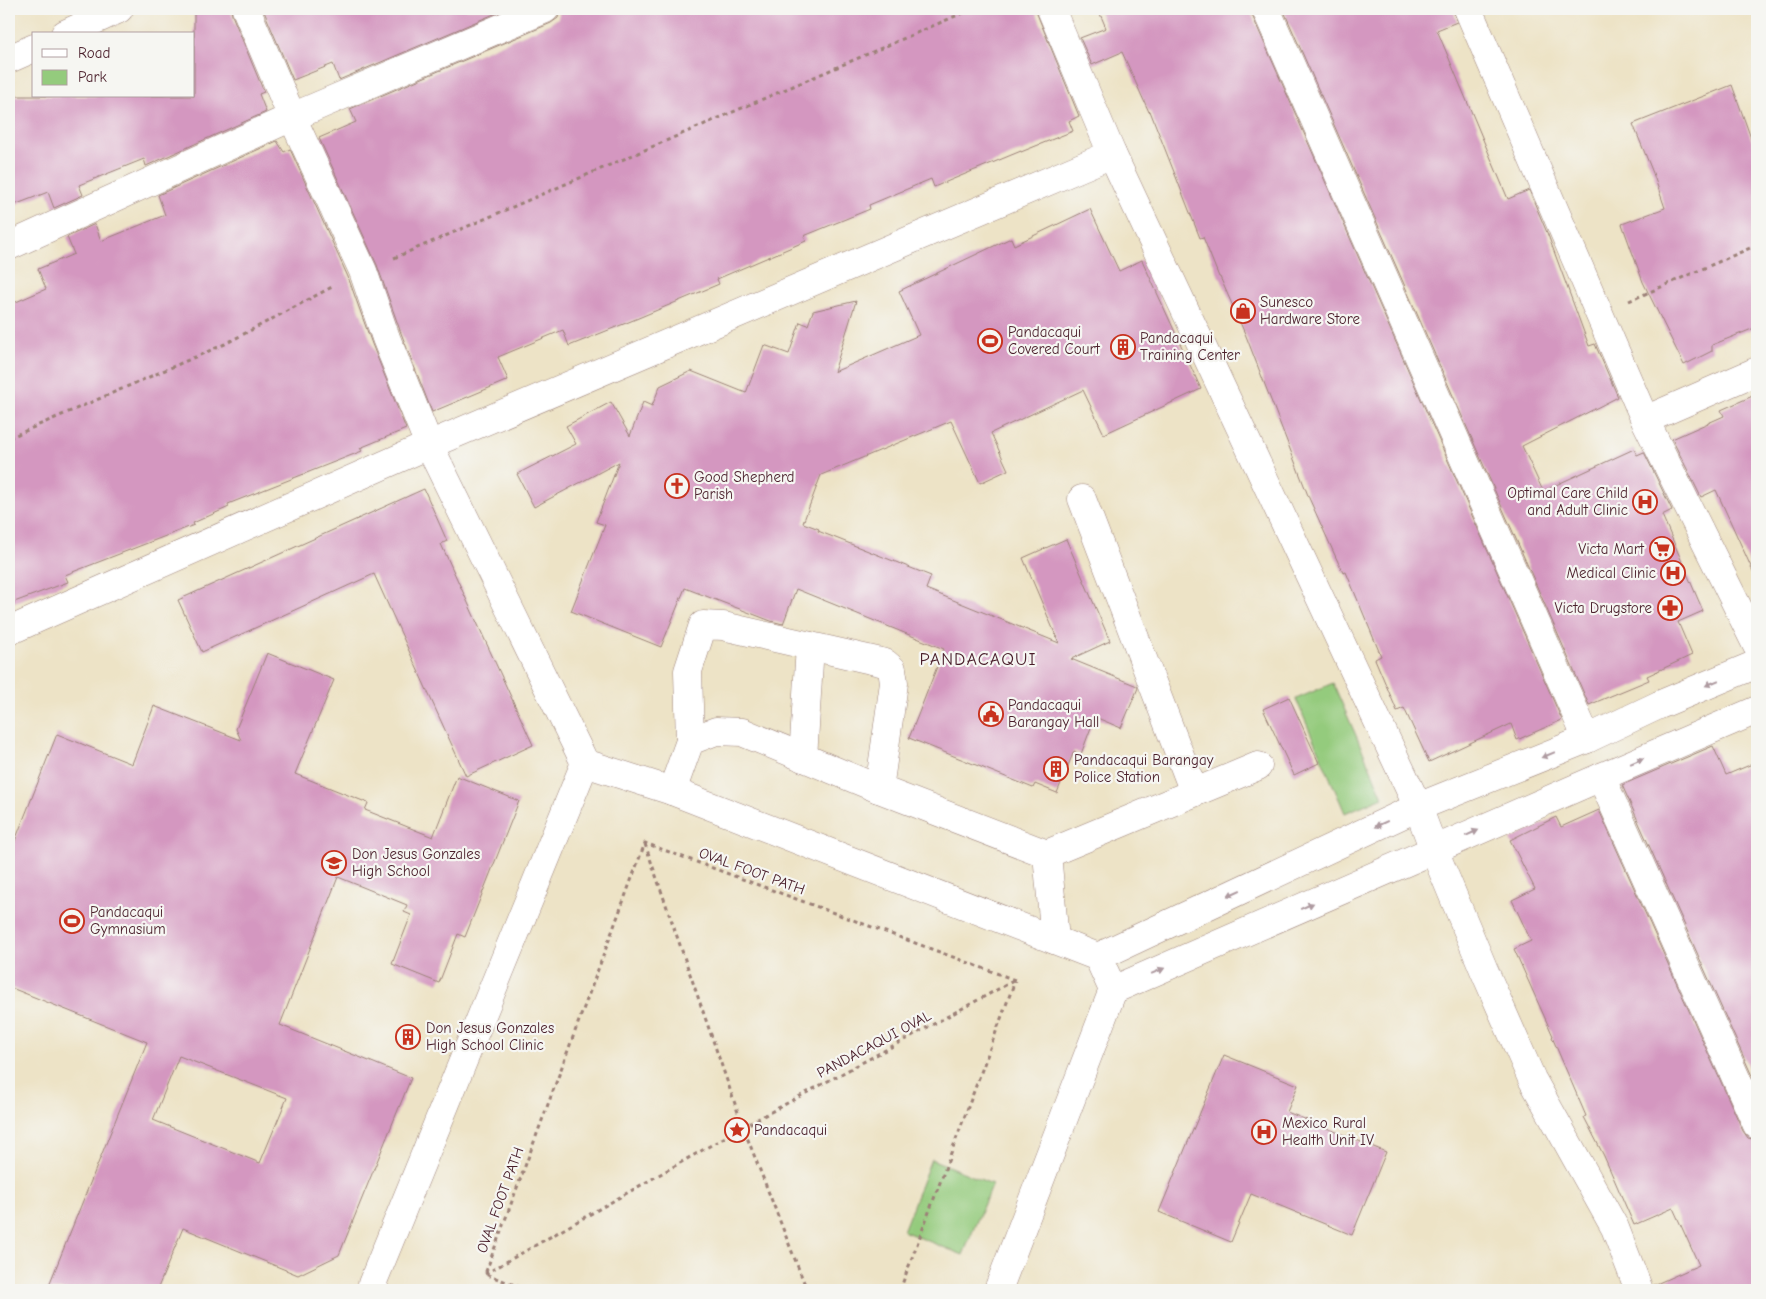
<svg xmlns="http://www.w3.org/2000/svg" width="1766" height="1299" viewBox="0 0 1766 1299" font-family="'Comic Neue',sans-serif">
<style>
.green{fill:#94cb7d;stroke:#6f7554}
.building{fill:#d497c0;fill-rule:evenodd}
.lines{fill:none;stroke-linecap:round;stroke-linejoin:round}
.minor-casing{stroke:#9c8178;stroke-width:29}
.path{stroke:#9c8178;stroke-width:3;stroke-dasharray:4 4;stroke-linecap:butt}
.minor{stroke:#fff;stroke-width:28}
.oneway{fill:#ae9aa0}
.labels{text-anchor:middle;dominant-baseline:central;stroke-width:4.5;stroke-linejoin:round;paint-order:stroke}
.poi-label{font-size:15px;fill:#4a1f2b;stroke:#f6f6f2;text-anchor:start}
.street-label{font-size:15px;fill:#4a1f2b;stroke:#f6f6f2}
.quarter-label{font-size:18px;letter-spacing:1px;fill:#4a1f2b;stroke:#f6f6f2}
</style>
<rect width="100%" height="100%" fill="#f6f6f2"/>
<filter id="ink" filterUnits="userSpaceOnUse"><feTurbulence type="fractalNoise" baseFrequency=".02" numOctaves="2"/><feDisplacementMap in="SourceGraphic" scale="10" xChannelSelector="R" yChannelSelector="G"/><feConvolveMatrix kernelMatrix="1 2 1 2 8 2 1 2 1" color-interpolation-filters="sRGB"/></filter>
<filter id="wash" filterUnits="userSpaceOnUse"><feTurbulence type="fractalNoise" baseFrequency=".0096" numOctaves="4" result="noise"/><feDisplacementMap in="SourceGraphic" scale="20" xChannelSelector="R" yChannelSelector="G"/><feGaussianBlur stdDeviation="1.12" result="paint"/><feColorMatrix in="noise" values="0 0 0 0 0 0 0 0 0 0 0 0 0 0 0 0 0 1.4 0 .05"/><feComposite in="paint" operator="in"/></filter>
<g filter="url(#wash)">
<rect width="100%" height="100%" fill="#ede3c6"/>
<!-- green -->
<g class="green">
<polygon points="1333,683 1383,797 1345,813 1296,699"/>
<polygon points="931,1159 992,1184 963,1255 903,1231"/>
</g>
<g id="blocks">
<!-- building -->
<g class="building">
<polygon points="194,9 231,9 232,15 264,92 259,94 266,112 146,166 144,159 79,185 83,195 54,208 48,192 9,207 9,96 194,96"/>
<polygon points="263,9 506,9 339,80 333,64 293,80"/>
<polygon points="560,9 1035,9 1079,116 1069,121 1073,131 1021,152 1021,151 934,187 931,179 869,205 870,209 804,236 806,241 717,279 719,284 636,319 569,346 563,330 498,357 508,380 432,412 401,333 377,265 319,138 356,122 350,109 551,23 558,18"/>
<polygon points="1098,9 1251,9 1252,15 1562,720 1517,740 1511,724 1429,762 1404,708 1397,711 1375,659 1381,656 1346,572 1343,573 1309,498 1246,336 1220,277 1219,277 1203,237 1200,238 1150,111 1149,112 1122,52 1092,65 1080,38 1106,28"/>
<polygon points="1283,9 1453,9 1457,22 1437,30 1508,199 1529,190 1548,235 1589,346 1595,344 1618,397 1522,446 1543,491 1634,449 1637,455 1644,452 1672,510 1662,515 1703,611 1678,622 1692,655 1647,676 1649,680 1589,705"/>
<polygon points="1732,85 1757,155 1757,327 1712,345 1712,351 1684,365 1643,282 1622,224 1665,208 1653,173 1633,124"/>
<polygon points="277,141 284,152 290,149 348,277 372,344 406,429 360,448 362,451 228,504 229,507 193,523 194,525 65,575 68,582 9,604 9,305 46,289 38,269 74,254 67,237 95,224 101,241 165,215 158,195"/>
<polygon points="1090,209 1119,271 1142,260 1201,389 1104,434 1083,390 991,433 1008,470 980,483 951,421 821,475 803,523 819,529 818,531 931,576 926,589 1059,643 1023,558 1066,539 1110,641 1071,659 1137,686 1138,688 1121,728 1095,717 1081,754 1074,751 1057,793 1035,784 1033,788 909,738 944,649 796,589 783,624 771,621 685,588 661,647 571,611 605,525 596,522 619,462 534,507 517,474 576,444 566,426 611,402 630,436 643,402 652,406 660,386 691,371 746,393 764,345 789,354 800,322 808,325 813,311 856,301 834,372 919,335 899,291 1011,238 1014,245"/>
<polygon points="1757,394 1757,580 1716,490 1701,497 1672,439 1724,416 1721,410"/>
<polygon points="424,489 447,541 441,544 533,745 466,776 374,574 202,652 178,600"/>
<path d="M267 653 334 680 295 774 368 803 365 810 433 837 457 776 519 801 465 937 458 934 439 983 392 964 411 915 404 912 407 905 338 877 280 1025 411 1078 339 1255 298 1275 183 1228 157 1290H47L147 1042 9 987V856L57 734 132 764 154 706 241 740 236 729ZM179 1056 287 1098 260 1163 153 1120Z"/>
<polygon points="1289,697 1319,763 1294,775 1263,709"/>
<polygon points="1713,746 1726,775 1757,762 1757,1087 1622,785"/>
<polygon points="1599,810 1743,1131 1748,1138 1757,1140 1757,1290 1654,1290 1654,1285 1699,1265 1673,1208 1634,1225 1604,1156 1584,1117 1586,1116 1552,1037 1553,1036 1514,949 1531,941 1512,900 1535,889 1510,840 1556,817 1561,827"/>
<polygon points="1224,1055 1298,1085 1287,1112 1386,1152 1352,1235 1251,1194 1231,1242 1159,1212"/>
</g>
</g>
</g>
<g filter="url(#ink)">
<use href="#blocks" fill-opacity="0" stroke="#9c8178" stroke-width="1"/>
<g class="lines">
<defs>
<g id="minor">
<polyline points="246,9 292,117 363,271 386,338 429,445 585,763 672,791 1098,957 1113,990 998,1290"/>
<polyline points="1051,9 1112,154 1418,807 1434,850 1484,970 1532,1079 1615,1228 1639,1290"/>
<polyline points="1266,9 1587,739"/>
<polyline points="1468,9 1645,420 1757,646"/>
<polyline points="65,34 119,9"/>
<polyline points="9,59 34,48"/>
<polyline points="9,246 292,117 545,9"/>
<polyline points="1645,420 1757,371"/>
<polyline points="1082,499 1194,792"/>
<polyline points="9,631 429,445 1112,154"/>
<polyline points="690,741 688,671 703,625 723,626 885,663 892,669 894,683 879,789"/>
<polyline points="803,758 810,646"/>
<polyline points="1601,777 1757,1125"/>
<polyline points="672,791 690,741 716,731 742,732 879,789 1047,854 1055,940"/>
<polyline points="1047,854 1258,766"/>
<polyline points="1098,957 1418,807 1587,739 1659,705 1757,664"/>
<polyline points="1113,990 1601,777 1757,710"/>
<polyline points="375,1290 372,1284 585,763"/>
</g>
</defs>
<!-- minor casing -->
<use href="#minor" class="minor-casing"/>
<!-- path -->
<g class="path">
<polyline points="394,258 972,9"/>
<polyline points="1629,301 1757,245"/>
<polyline points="9,438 225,344 332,287"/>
<polyline points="645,844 743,1127 807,1290"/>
<polyline points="485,1274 743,1127 1015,980"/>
<polyline points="528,1290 485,1274 645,843 1015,980"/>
<polyline points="900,1290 1015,981"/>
</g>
<!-- minor -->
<use href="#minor" class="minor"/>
</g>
<!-- one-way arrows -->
<defs><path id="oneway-solid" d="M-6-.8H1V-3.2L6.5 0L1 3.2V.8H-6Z" transform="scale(1.25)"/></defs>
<g class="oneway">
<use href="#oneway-solid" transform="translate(1712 683) rotate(157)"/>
<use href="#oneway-solid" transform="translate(1548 755) rotate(158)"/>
<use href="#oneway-solid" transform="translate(1637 761) rotate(-23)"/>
<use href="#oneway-solid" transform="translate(1381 824) rotate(155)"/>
<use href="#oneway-solid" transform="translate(1472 833) rotate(-24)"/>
<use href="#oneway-solid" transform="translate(1234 893) rotate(155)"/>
<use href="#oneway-solid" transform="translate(1307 906) rotate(-24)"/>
<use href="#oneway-solid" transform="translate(1158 971) rotate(-23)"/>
</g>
</g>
<!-- icons -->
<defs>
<symbol id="shop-ring" viewBox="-11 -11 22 22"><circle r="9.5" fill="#f6f6f2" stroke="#c8321e" stroke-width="1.5"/><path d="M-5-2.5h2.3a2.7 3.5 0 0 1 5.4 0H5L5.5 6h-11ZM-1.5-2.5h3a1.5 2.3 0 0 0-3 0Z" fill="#c8321e"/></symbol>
<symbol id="stadium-ring" viewBox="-11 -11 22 22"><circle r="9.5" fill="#f6f6f2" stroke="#c8321e" stroke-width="1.5"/><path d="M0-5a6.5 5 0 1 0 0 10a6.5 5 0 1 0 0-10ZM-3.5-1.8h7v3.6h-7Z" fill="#c8321e"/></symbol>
<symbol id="building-ring" viewBox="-11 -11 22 22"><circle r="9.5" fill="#f6f6f2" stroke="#c8321e" stroke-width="1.5"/><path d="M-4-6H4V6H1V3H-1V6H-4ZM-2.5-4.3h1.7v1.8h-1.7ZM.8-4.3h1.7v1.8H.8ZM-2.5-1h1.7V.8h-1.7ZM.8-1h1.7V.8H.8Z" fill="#c8321e"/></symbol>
<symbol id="church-ring" viewBox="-11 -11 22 22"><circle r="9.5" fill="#f6f6f2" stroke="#c8321e" stroke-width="1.5"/><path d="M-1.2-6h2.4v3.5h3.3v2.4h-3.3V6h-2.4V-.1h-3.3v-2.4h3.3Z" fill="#c8321e"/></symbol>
<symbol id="hospital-ring" viewBox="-11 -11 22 22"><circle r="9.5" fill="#f6f6f2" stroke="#c8321e" stroke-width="1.5"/><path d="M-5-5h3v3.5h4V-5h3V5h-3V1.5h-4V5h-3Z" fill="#c8321e"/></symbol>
<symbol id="supermarket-ring" viewBox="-11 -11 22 22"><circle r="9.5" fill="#f6f6f2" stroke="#c8321e" stroke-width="1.5"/><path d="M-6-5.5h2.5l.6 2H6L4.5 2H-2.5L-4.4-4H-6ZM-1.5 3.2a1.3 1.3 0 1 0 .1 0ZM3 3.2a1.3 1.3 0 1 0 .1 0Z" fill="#c8321e"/></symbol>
<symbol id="pharmacy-ring" viewBox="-11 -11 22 22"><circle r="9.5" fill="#f6f6f2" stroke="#c8321e" stroke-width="1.5"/><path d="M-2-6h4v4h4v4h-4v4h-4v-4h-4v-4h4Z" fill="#c8321e"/></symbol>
<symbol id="civic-ring" viewBox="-11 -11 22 22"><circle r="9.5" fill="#f6f6f2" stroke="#c8321e" stroke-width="1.5"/><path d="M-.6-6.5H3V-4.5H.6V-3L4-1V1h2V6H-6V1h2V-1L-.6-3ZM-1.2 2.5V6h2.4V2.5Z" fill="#c8321e"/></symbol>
<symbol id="school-ring" viewBox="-11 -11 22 22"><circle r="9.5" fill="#f6f6f2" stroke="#c8321e" stroke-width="1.5"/><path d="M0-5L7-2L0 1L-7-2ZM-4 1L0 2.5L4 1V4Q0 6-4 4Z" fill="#c8321e"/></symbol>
<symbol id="sight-ring" viewBox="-11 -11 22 22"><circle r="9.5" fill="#f6f6f2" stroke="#c8321e" stroke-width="1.5"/><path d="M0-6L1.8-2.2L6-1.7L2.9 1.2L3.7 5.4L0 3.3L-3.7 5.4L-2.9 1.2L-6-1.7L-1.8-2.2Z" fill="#c8321e"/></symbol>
</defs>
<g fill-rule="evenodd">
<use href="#shop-ring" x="1229" y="297" width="28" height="28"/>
<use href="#stadium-ring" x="976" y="327" width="28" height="28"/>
<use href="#building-ring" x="1109" y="333" width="28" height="28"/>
<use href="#church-ring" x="663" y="472" width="28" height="28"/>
<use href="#hospital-ring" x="1631" y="488" width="28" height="28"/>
<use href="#supermarket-ring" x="1648" y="535" width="28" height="28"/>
<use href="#hospital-ring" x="1659" y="559" width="28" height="28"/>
<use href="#pharmacy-ring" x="1656" y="594" width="28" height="28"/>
<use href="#civic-ring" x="977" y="700" width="28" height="28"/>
<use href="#building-ring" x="1042" y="755" width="28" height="28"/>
<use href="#school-ring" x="320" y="849" width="28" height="28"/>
<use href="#stadium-ring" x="58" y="907" width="28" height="28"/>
<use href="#building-ring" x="394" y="1023" width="28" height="28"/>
<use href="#sight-ring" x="723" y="1116" width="28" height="28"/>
<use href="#hospital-ring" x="1250" y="1118" width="28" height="28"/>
</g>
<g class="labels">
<!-- poi labels -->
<g class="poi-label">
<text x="1260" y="302">Sunesco<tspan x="1260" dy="17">Hardware Store</tspan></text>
<text x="1008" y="332">Pandacaqui<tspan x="1008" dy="17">Covered Court</tspan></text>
<text x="1140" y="338">Pandacaqui<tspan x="1140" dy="17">Training Center</tspan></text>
<text x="694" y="477">Good Shepherd<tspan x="694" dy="17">Parish</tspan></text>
<text x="1628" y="493" text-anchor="end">Optimal Care Child<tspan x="1628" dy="17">and Adult Clinic</tspan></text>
<text x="1644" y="549" text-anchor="end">Victa Mart</text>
<text x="1656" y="573" text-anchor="end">Medical Clinic</text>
<text x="1652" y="608" text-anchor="end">Victa Drugstore</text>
<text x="1008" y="705">Pandacaqui<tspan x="1008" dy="17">Barangay Hall</tspan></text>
<text x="1074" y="760">Pandacaqui Barangay<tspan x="1074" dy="17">Police Station</tspan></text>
<text x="352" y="854">Don Jesus Gonzales<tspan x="352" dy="17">High School</tspan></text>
<text x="90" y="912">Pandacaqui<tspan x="90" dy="17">Gymnasium</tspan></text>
<text x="426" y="1028">Don Jesus Gonzales<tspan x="426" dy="17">High School Clinic</tspan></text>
<text x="1282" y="1123">Mexico Rural<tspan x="1282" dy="17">Health Unit IV</tspan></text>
<text x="754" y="1130">Pandacaqui</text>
</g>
<!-- street labels -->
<g class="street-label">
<text transform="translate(752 871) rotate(20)">OVAL FOOT PATH</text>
<text transform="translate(874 1044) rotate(-28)">PANDACAQUI OVAL</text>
<text transform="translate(500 1200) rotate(-70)">OVAL FOOT PATH</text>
</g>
<!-- quarter labels -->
<g class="quarter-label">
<text x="978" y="659">PANDACAQUI</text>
</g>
</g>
<!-- margin -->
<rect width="1766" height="1299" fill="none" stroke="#f6f6f2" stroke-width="30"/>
<!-- legend -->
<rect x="32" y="32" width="162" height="65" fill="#f6f6f2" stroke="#b1a0a2"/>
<rect x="42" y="49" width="25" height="8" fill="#ffffff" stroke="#b1a0a2"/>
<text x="78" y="58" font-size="15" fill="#4a1f2b">Road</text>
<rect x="42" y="70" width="25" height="15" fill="#94cb7d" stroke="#b1a0a2"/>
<text x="78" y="82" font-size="15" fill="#4a1f2b">Park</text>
</svg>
